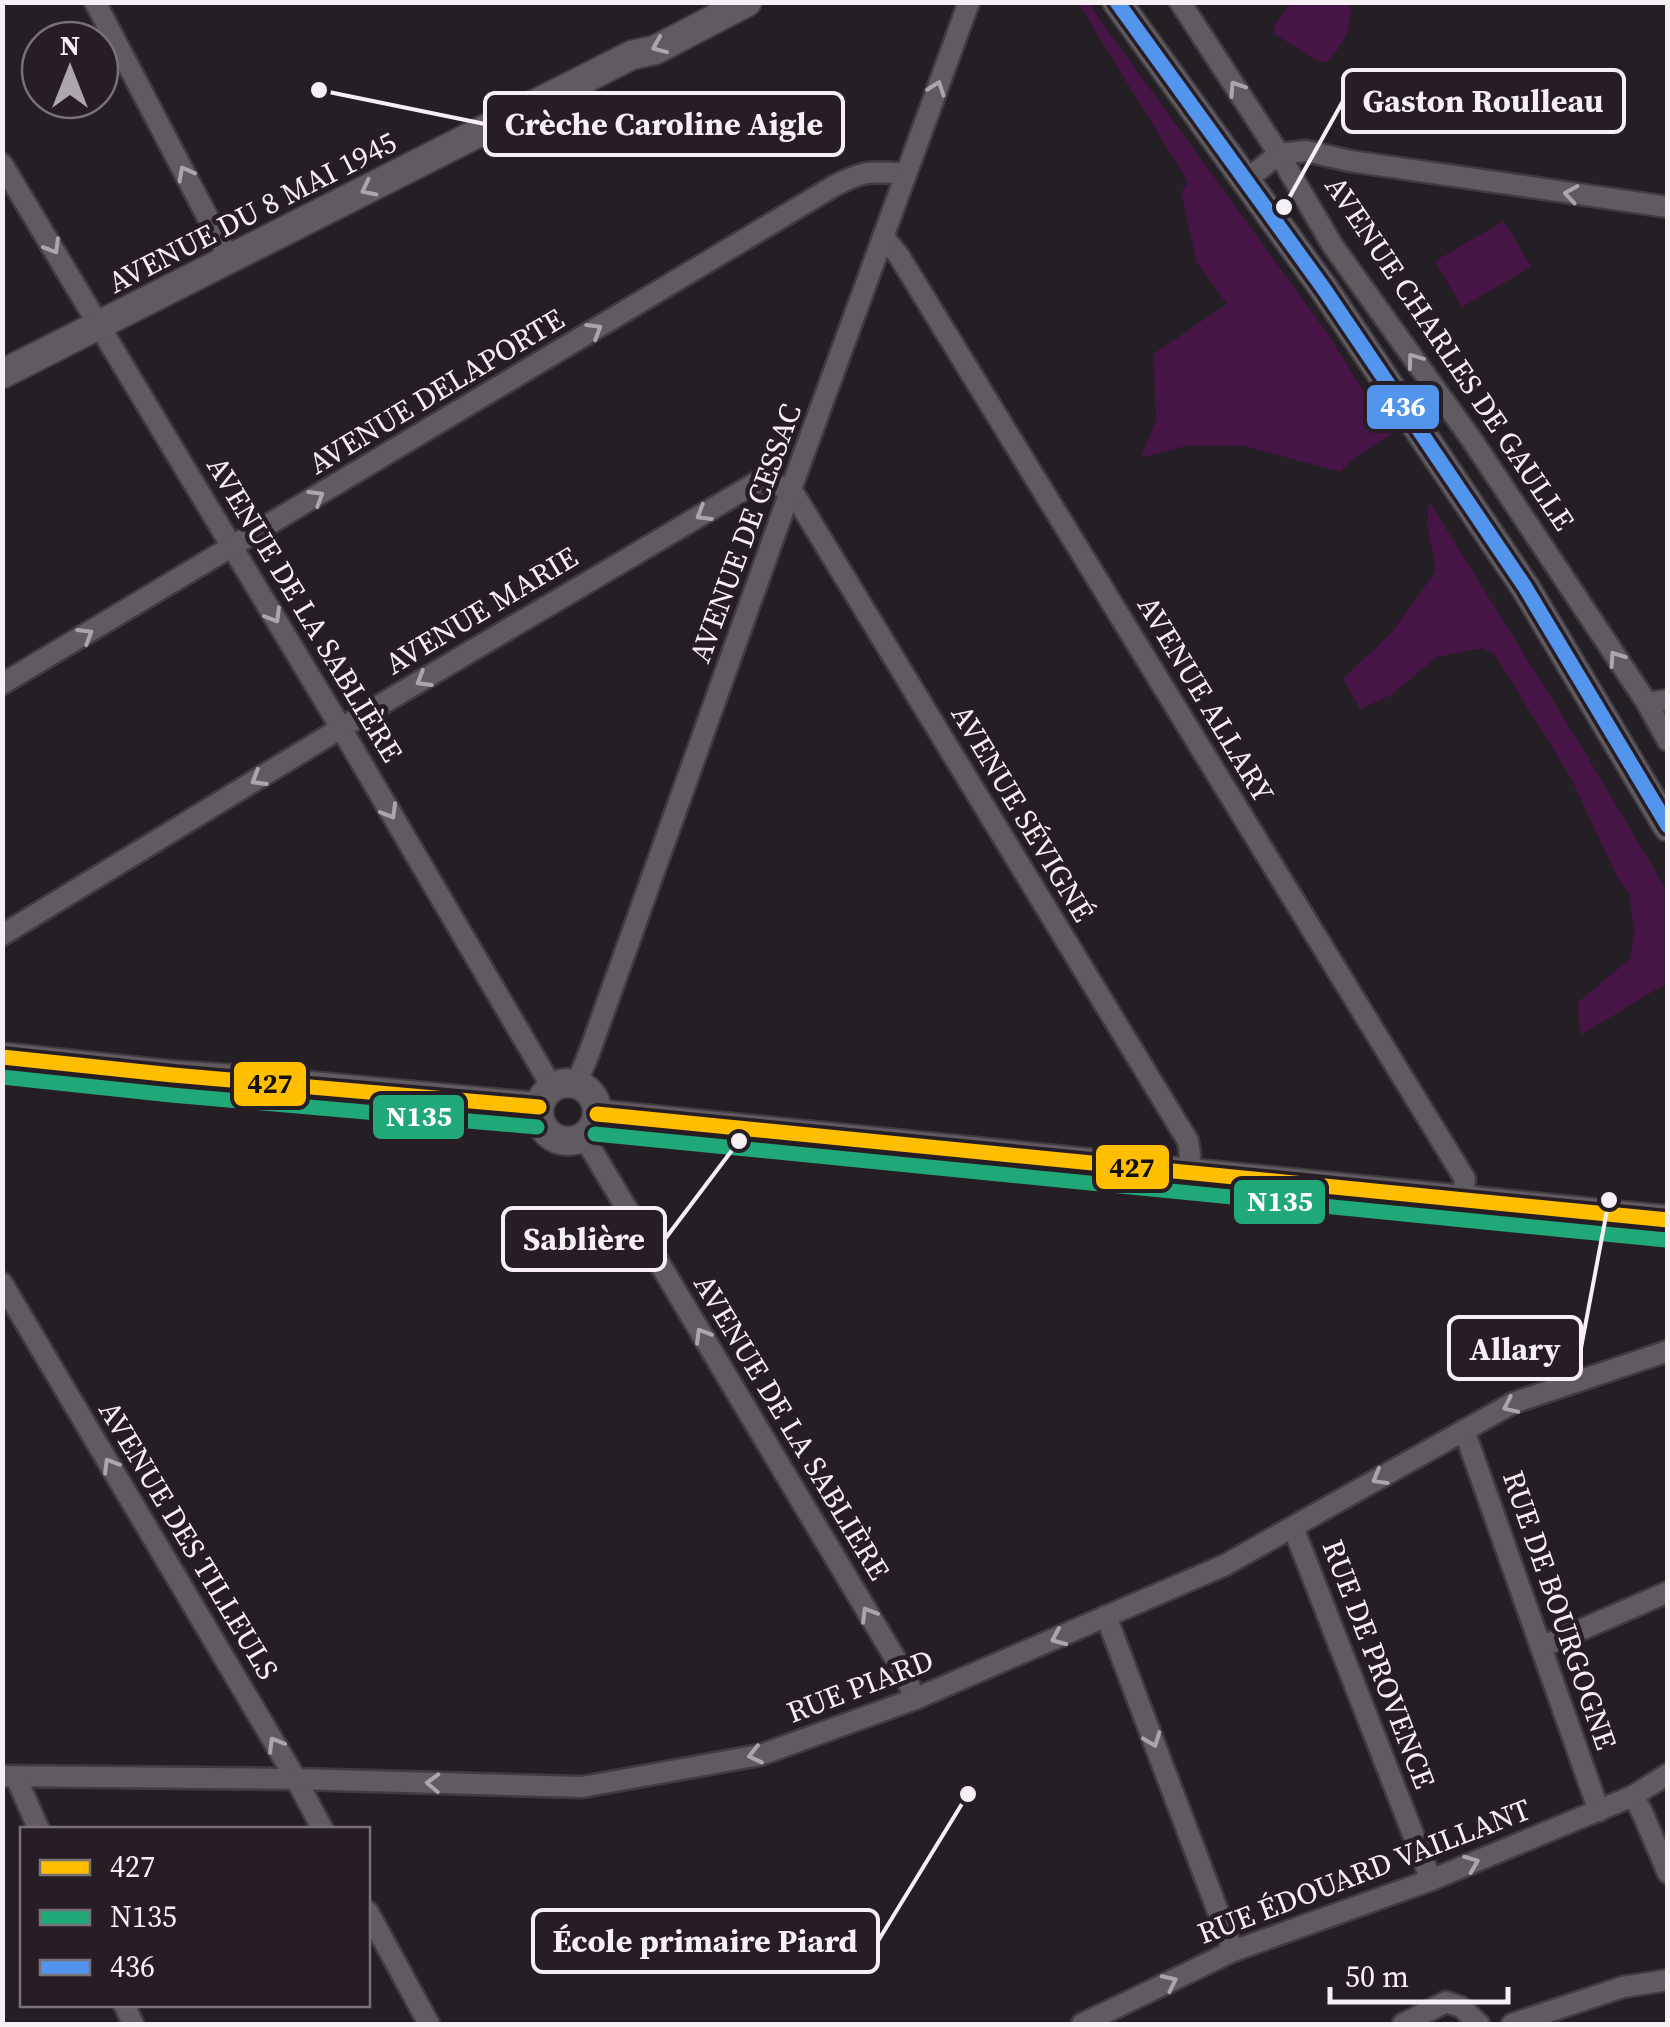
<svg xmlns="http://www.w3.org/2000/svg" width="1670" height="2027" viewBox="0 0 1670 2027" font-family="'Source Serif 4',serif">
<style>
.green{fill:#461445}
.lines{fill:none;stroke-linecap:round;stroke-linejoin:round}
.street-casing{stroke:#3f3b3f;stroke-width:25}
.secondary-casing{stroke:#3f3b3f;stroke-width:32}
.street{stroke:#605b60;stroke-width:20}
.secondary{stroke:#605b60;stroke-width:28}
.bus-1-casing{stroke:#261d25;stroke-width:22}
.bus-2-casing{stroke:#261d25;stroke-width:22}
.bus-3-casing{stroke:#261d25;stroke-width:22}
.bus-1{stroke:#ffbe00;stroke-width:15}
.bus-2{stroke:#20a878;stroke-width:15}
.bus-3{stroke:#5394ec;stroke-width:15}
.oneway{stroke:#aba6aa}
.labels{text-anchor:middle;dominant-baseline:central;stroke-width:9;stroke-linejoin:round;paint-order:stroke}
.street-label{font-size:30px;fill:#f6f0f5;stroke:#261d25}
.leader{fill:none;stroke:#f6f0f5;stroke-width:4}
.callout-dot{fill:#f6f0f5;stroke:#261d25;stroke-width:4}
.callout{fill:#261d25;stroke:#f6f0f5;stroke-width:4}
.callout-label{font-size:32px;text-anchor:middle;font-weight:bold;fill:#f6f0f5}
.line-badge{stroke:#261d25;stroke-width:4}
.badge-label{font-size:28px;text-anchor:middle;font-weight:bold;fill:#fff}
.pale-badge-label{font-size:28px;text-anchor:middle;font-weight:bold;fill:#111}
</style>
<rect width="100%" height="100%" fill="#241f24"/>
<!-- green -->
<g class="green">
<polygon points="1078,3 1088,3 1330,337 1391,435 1356,457 1340,472 1245,446 1190,445 1141,458 1156,419 1153,354 1227,304 1197,263 1181,193 1188,182"/>
<path d="M1289 3H1345L1350 7C1354 25 1341 50 1326 62L1315 60 1273 33C1273 21 1286 15 1289 3Z"/>
<polygon points="1504,221 1531,267 1462,307 1435,261"/>
<polygon points="1429,501 1586,754 1667,891 1667,983 1581,1035 1577,1003 1630,959 1634,931 1629,894 1617,877 1571,778 1495,655 1483,648 1437,657 1391,695 1360,709 1343,679 1392,632 1436,571 1427,524"/>
</g>
<g class="lines">
<defs>
<g id="street">
<polyline points="95,2 230,260"/>
<polyline points="1180,2 1279,154 1333,246 1472,440 1647,703 1668,741"/>
<polyline points="2,164 341,728 552,1087"/>
<polyline points="1246,180 1279,154 1306,151 1350,161 1668,207"/>
<polyline points="883,236 899,256 1465,1179 1463,1198"/>
<path d="M2 684 834 186C865 170 872 171 906 174"/>
<polyline points="1647,703 1668,700"/>
<polyline points="2,935 341,728 759,481 791,489 1188,1141 1190,1155 1188,1172"/>
<polyline points="576,1084 588,1056 791,489 969,2"/>
<polyline points="584,1137 904,1673 915,1699"/>
<polyline points="2,1283 296,1779 323,1830"/>
<polyline points="1464,1430 1599,1811"/>
<polyline points="1293,1527 1431,1880"/>
<polyline points="1106,1616 1233,1951"/>
<polyline points="1541,1647 1668,1592"/>
<polyline points="2,1776 296,1779 582,1787 760,1755 915,1699 1225,1565 1513,1403 1668,1351"/>
<polyline points="16,1777 39,1830"/>
<polyline points="1633,1796 1642,1812 1668,1873"/>
<polyline points="368,1912 429,2024"/>
<polyline points="124,2004 133,2024"/>
<polyline points="1082,2024 1233,1951 1431,1880 1633,1796 1668,1774"/>
<polyline points="1403,2024 1446,2002 1461,2007 1479,2024"/>
<polyline points="1512,2024 1623,1987 1668,1980"/>
</g>
<g id="secondary">
<polyline points="1117,2 1324,289 1525,587 1668,827"/>
<polyline points="2,374 632,55 655,50 747,2"/>
<polyline points="2,1057 173,1075 236,1079 539,1107"/>
<circle cx="568" cy="1112" r="29"/>
<polyline points="597,1114 1668,1220"/>
</g>
</defs>
<!-- street casing -->
<use href="#street" class="street-casing"/>
<!-- secondary casing -->
<use href="#secondary" class="secondary-casing"/>
<!-- street -->
<use href="#street" class="street"/>
<!-- secondary -->
<use href="#secondary" class="secondary"/>
<defs>
<g id="bus-1">
<polyline points="2,1057 173,1075 539,1107"/>
<polyline points="597,1114 1668,1220"/>
</g>
<g id="bus-2">
<polyline points="2,1077 171,1095 537,1127"/>
<polyline points="595,1134 1666,1240"/>
</g>
<polyline id="bus-3" points="1117,2 1324,289 1525,587 1668,826"/>
</defs>
<!-- bus-1 casing -->
<use href="#bus-1" class="bus-1-casing"/>
<!-- bus-2 casing -->
<use href="#bus-2" class="bus-2-casing"/>
<!-- bus-3 casing -->
<use href="#bus-3" class="bus-3-casing"/>
<!-- bus-1 -->
<use href="#bus-1" class="bus-1"/>
<!-- bus-2 -->
<use href="#bus-2" class="bus-2"/>
<!-- bus-3 -->
<use href="#bus-3" class="bus-3"/>
</g>
<!-- one-way arrows -->
<defs><path id="oneway-chevron" d="M-2-3.5L2.5 0L-2 3.5" fill="none" stroke-width="1.6" stroke-linecap="round" stroke-linejoin="round" transform="scale(2.5)"/></defs>
<g class="oneway">
<use href="#oneway-chevron" transform="translate(659 46) rotate(157)"/>
<use href="#oneway-chevron" transform="translate(937 88) rotate(-70)"/>
<use href="#oneway-chevron" transform="translate(1236 88) rotate(-123)"/>
<use href="#oneway-chevron" transform="translate(185 173) rotate(-118)"/>
<use href="#oneway-chevron" transform="translate(368 189) rotate(153)"/>
<use href="#oneway-chevron" transform="translate(1571 194) rotate(-171)"/>
<use href="#oneway-chevron" transform="translate(53 247) rotate(59)"/>
<use href="#oneway-chevron" transform="translate(595 330) rotate(-31)"/>
<use href="#oneway-chevron" transform="translate(1414 360) rotate(-126)"/>
<use href="#oneway-chevron" transform="translate(317 497) rotate(-31)"/>
<use href="#oneway-chevron" transform="translate(703 514) rotate(149)"/>
<use href="#oneway-chevron" transform="translate(274 616) rotate(59)"/>
<use href="#oneway-chevron" transform="translate(86 635) rotate(-31)"/>
<use href="#oneway-chevron" transform="translate(1616 658) rotate(-124)"/>
<use href="#oneway-chevron" transform="translate(423 680) rotate(149)"/>
<use href="#oneway-chevron" transform="translate(258 779) rotate(149)"/>
<use href="#oneway-chevron" transform="translate(390 812) rotate(60)"/>
<use href="#oneway-chevron" transform="translate(702 1335) rotate(-121)"/>
<use href="#oneway-chevron" transform="translate(1510 1406) rotate(155)"/>
<use href="#oneway-chevron" transform="translate(110 1465) rotate(-121)"/>
<use href="#oneway-chevron" transform="translate(1379 1478) rotate(150)"/>
<use href="#oneway-chevron" transform="translate(868 1614) rotate(-121)"/>
<use href="#oneway-chevron" transform="translate(1058 1638) rotate(156)"/>
<use href="#oneway-chevron" transform="translate(1153 1740) rotate(69)"/>
<use href="#oneway-chevron" transform="translate(275 1744) rotate(-121)"/>
<use href="#oneway-chevron" transform="translate(755 1755) rotate(167)"/>
<use href="#oneway-chevron" transform="translate(433 1783) rotate(-178)"/>
<use href="#oneway-chevron" transform="translate(1472 1863) rotate(-22)"/>
<use href="#oneway-chevron" transform="translate(1170 1982) rotate(-26)"/>
</g>
<g class="labels">
<!-- street labels -->
<g class="street-label">
<text transform="translate(252 212) rotate(-27)">AVENUE DU 8 MAI 1945</text>
<text transform="translate(1450 353) rotate(56)">AVENUE CHARLES DE GAULLE</text>
<text transform="translate(436 391) rotate(-31)">AVENUE DELAPORTE</text>
<text transform="translate(745 533) rotate(-70)">AVENUE DE CESSAC</text>
<text transform="translate(305 609) rotate(59)">AVENUE DE LA SABLIÈRE</text>
<text transform="translate(481 610) rotate(-31)">AVENUE MARIE</text>
<text transform="translate(1206 699) rotate(59)">AVENUE ALLARY</text>
<text transform="translate(1023 813) rotate(59)">AVENUE SÉVIGNÉ</text>
<text transform="translate(792 1427) rotate(59)">AVENUE DE LA SABLIÈRE</text>
<text transform="translate(189 1540) rotate(59)">AVENUE DES TILLEULS</text>
<text transform="translate(1560 1610) rotate(71)">RUE DE BOURGOGNE</text>
<text transform="translate(1379 1664) rotate(69)">RUE DE PROVENCE</text>
<text transform="translate(860 1686) rotate(-21)">RUE PIARD</text>
<text transform="translate(1364 1871) rotate(-21)">RUE ÉDOUARD VAILLANT</text>
</g>
</g>
<!-- callouts -->
<path class="leader" d="M1284 207L1343 101M319 90L485 124M739 1141L665 1239M1609 1200L1581 1348M968 1794L878 1941"/>
<g class="callout-dot">
<circle cx="1284" cy="207" r="10"/>
<circle cx="319" cy="90" r="10"/>
<circle cx="739" cy="1141" r="10"/>
<circle cx="1609" cy="1200" r="10"/>
<circle cx="968" cy="1794" r="10"/>
</g>
<g class="callout">
<rect x="1343" y="70" width="281" height="62" rx="10"/>
<rect x="485" y="93" width="358" height="62" rx="10"/>
<rect x="503" y="1208" width="162" height="62" rx="10"/>
<rect x="1449" y="1317" width="132" height="62" rx="10"/>
<rect x="533" y="1910" width="345" height="62" rx="10"/>
</g>
<g class="callout-label">
<text x="1483" y="112">Gaston Roulleau</text>
<text x="664" y="135">Crèche Caroline Aigle</text>
<text x="584" y="1250">Sablière</text>
<text x="1515" y="1360">Allary</text>
<text x="705" y="1952">École primaire Piard</text>
</g>
<g class="line-badge">
<rect x="1365" y="383" width="76" height="48" rx="10" fill="#5394ec"/>
<rect x="232" y="1060" width="76" height="48" rx="10" fill="#ffbe00"/>
<rect x="371" y="1093" width="95" height="48" rx="10" fill="#20a878"/>
<rect x="1094" y="1143" width="77" height="48" rx="10" fill="#ffbe00"/>
<rect x="1232" y="1178" width="95" height="48" rx="10" fill="#20a878"/>
</g>
<g class="badge-label">
<text x="1403" y="416">436</text>
<text x="419" y="1126">N135</text>
<text x="1280" y="1211">N135</text>
</g>
<g class="pale-badge-label">
<text x="270" y="1093">427</text>
<text x="1132" y="1177">427</text>
</g>
<!-- border -->
<rect width="1670" height="2027" fill="none" stroke="#f6f0f5" stroke-width="10"/>
<!-- legend -->
<rect x="20" y="1827" width="350" height="180" fill="#261d25" stroke="#797178" stroke-width="2.5"/>
<rect x="40" y="1860" width="50" height="15" fill="#ffbe00" stroke="#797178" stroke-width="2.5"/>
<text x="110" y="1877" font-size="30" fill="#f6f0f5">427</text>
<rect x="40" y="1910" width="50" height="15" fill="#20a878" stroke="#797178" stroke-width="2.5"/>
<text x="110" y="1927" font-size="30" fill="#f6f0f5">N135</text>
<rect x="40" y="1960" width="50" height="15" fill="#5394ec" stroke="#797178" stroke-width="2.5"/>
<text x="110" y="1977" font-size="30" fill="#f6f0f5">436</text>
<!-- north arrow -->
<g transform="translate(70 70)"><circle r="48" fill="#261d25" stroke="#797178" stroke-width="2.5"/>
<path d="M0-8L18 38L0 25L-18 38Z" fill="#aca7ac"/>
<text y="-15" font-size="28" font-weight="bold" text-anchor="middle" fill="#f6f0f5">N</text>
</g>
<!-- scale -->
<path d="M1330 1987v15h178v-15" fill="none" stroke="#f6f0f5" stroke-width="5"/>
<text x="1345" y="1987" font-size="30" fill="#f6f0f5" stroke="#261d25" stroke-width="8" paint-order="stroke">50 m</text>
</svg>
